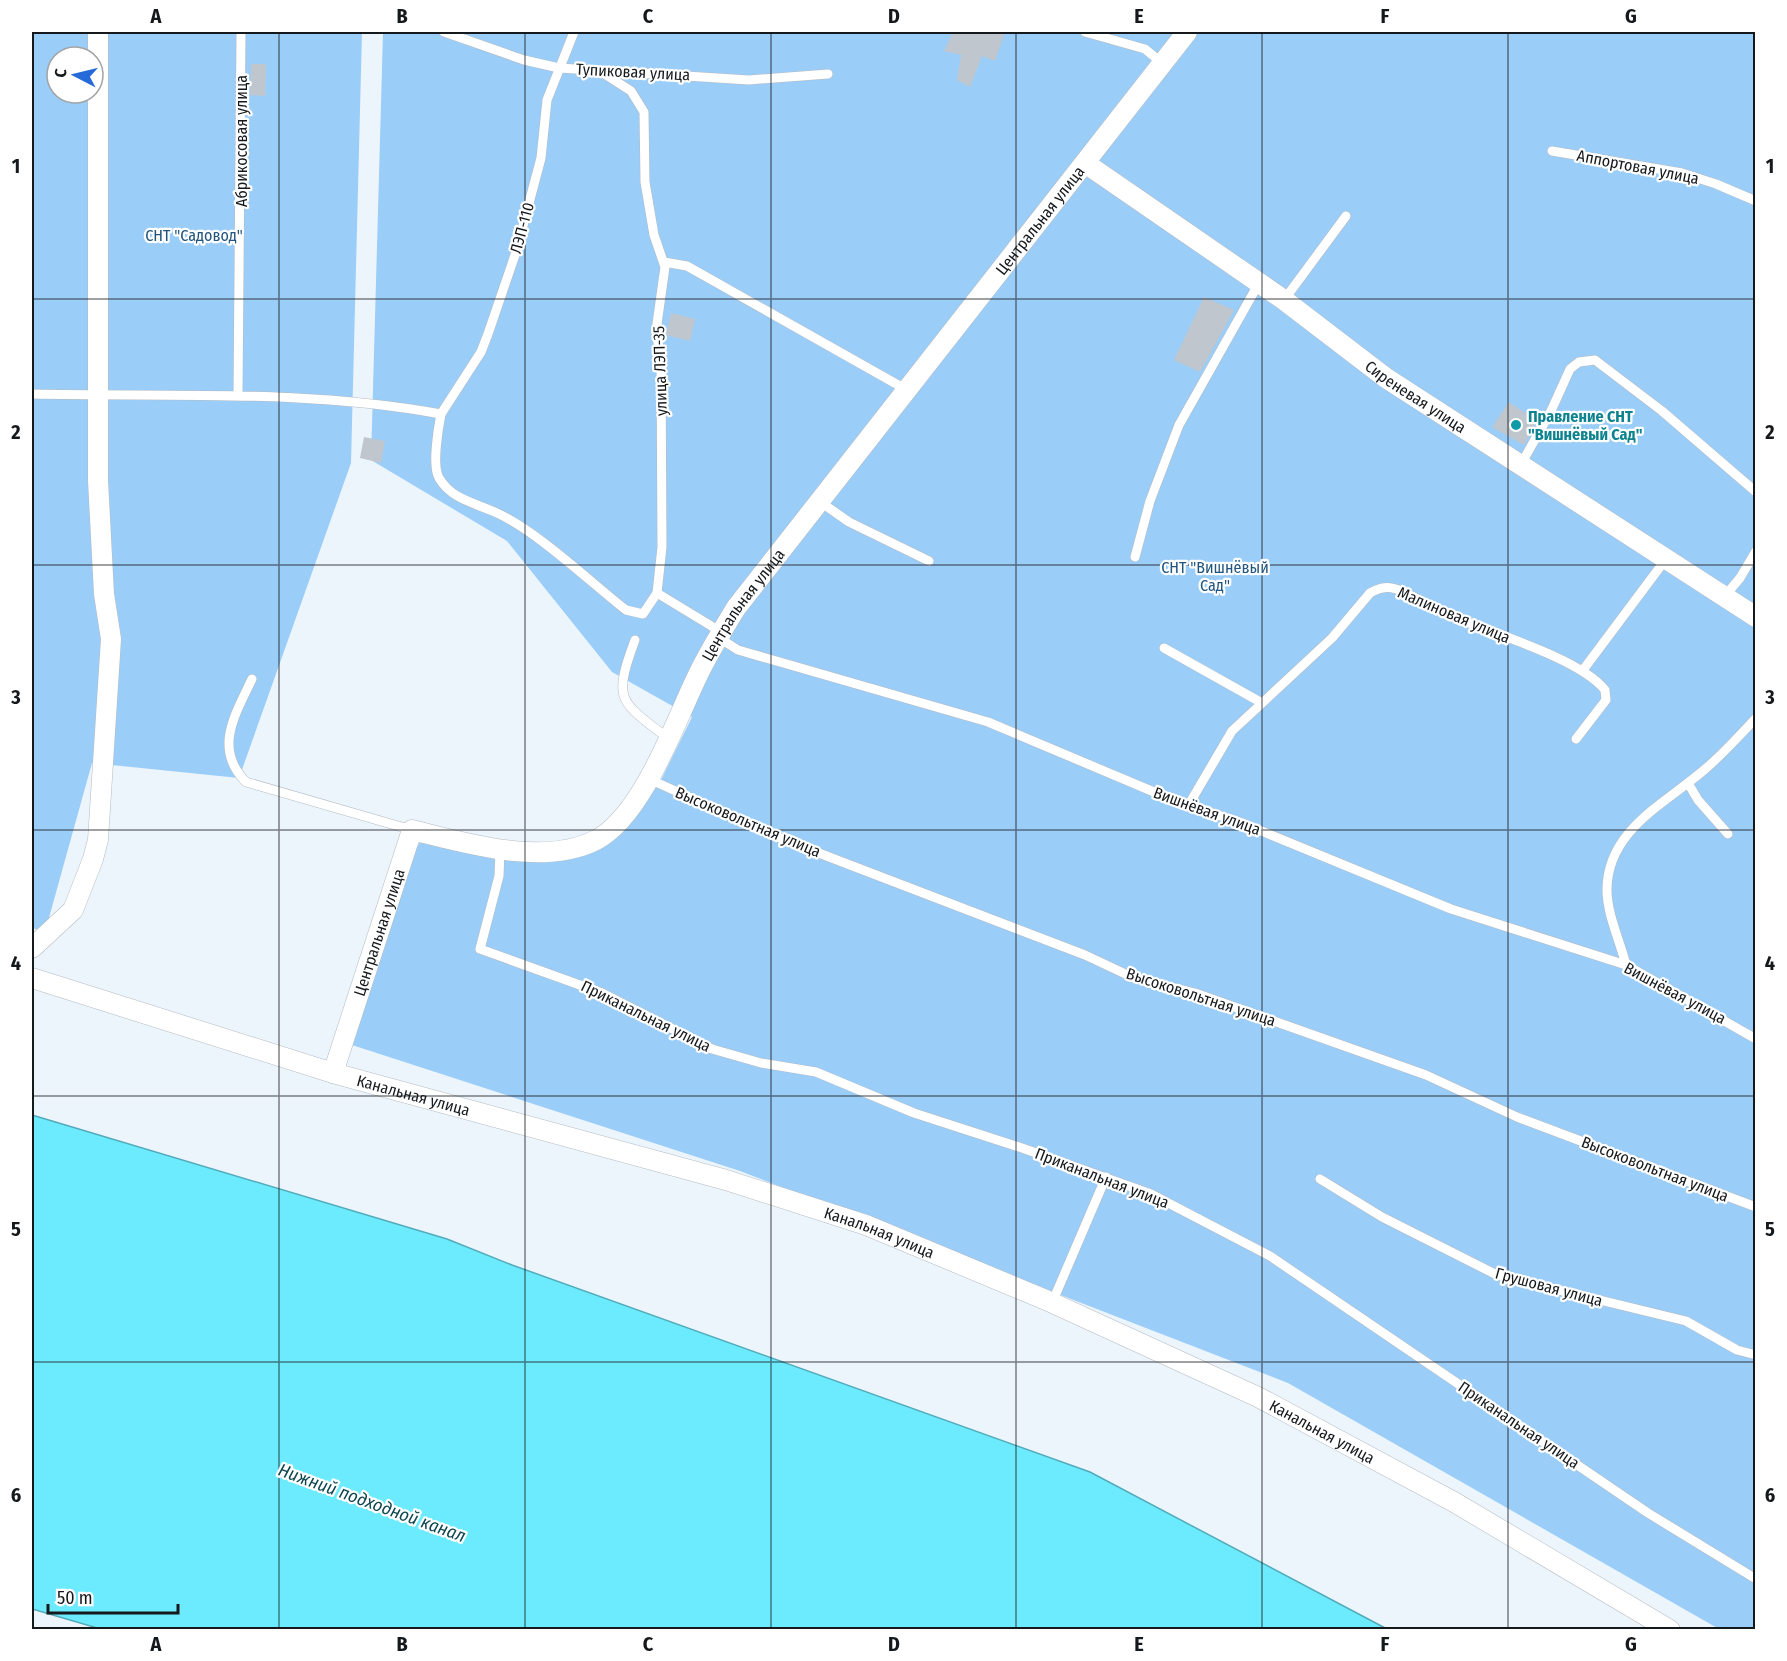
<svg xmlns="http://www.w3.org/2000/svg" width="1787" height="1661" viewBox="0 0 1787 1661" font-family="'Fira Sans Condensed',sans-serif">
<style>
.green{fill:#9bcdf9;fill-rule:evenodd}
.water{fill:#6ceafe;stroke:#52abba;stroke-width:1.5}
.building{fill:#bfc6cd}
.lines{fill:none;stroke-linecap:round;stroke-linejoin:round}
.service-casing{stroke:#b4bbc2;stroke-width:10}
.minor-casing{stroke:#b4bbc2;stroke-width:21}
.service{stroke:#fff;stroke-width:9}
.minor{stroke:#fff;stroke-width:20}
.grid{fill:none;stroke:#16191b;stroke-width:1.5;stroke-opacity:0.55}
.culture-dot{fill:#0f9aa8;stroke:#fff;stroke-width:2}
.labels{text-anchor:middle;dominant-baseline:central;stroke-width:4.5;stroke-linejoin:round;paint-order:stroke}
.street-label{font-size:16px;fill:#16191b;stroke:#fff}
.park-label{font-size:16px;fill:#22557e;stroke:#fff}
.culture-label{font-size:16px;font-weight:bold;fill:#0d838f;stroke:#fff;text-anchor:start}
.water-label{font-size:18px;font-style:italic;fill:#0e4750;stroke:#fff}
.neatline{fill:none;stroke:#16191b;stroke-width:2}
.grid-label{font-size:20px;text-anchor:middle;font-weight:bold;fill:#16191b}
</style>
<rect width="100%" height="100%" fill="#edf5fc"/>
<!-- green -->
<g class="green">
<path d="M32 32H362L351 463 239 778 92 763 45 932 32 928ZM57 57H93V93H57Z"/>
<polygon points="383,32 1755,32 1755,1629 1719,1629 1288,1383 740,1171 352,1045 402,872 428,829 534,851 601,842 660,782 692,717 612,672 507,541 371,460"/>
</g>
<!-- water -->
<polygon class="water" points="32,1115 447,1239 512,1265 1090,1472 1387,1629 104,1630 32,1609"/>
<!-- building -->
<g class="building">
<polygon points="953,32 1005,32 995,61 982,56 970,87 957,80 961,55 944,51"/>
<polygon points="251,64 266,64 265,96 250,95"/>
<polygon points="1204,297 1234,310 1200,372 1174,360"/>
<polygon points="671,313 695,319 690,341 666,335"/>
<polygon points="1509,402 1537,421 1524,445 1492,427"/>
<polygon points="364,437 385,441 381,463 360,458"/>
</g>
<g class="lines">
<defs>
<g id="service">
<polyline points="444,32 524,60 559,68 749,80 828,74"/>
<polyline points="1085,32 1145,49 1162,63"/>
<polyline points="1552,151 1682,173 1716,184 1756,201"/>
<polyline points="664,262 687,266 907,390"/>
<polyline points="1284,300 1346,216"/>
<path d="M32 394C168 397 306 389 441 414 438 429 432 466 439 478 452 500 476 503 497 513 538 532 589 581 626 610L643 614 657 593 662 547 661 360 656 331 665 267 654 235 645 182 644 112 631 91 600 71"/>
<polyline points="238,395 241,32"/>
<polyline points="441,414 481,352 488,334 516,252 541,158 547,100 574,32"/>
<polyline points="1520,466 1551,411 1570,369 1579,362 1595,360 1662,411 1756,492"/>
<polyline points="819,501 849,522 929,561"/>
<polyline points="1135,557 1150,501 1179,425 1259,283"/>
<polyline points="657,593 713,627 727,643 738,650 988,722 1173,800 1242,823 1451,909 1626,965 1756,1039"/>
<polyline points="1724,597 1740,578 1756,551"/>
<path d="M635 640C612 702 620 701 669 739"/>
<polyline points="1164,648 1262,703"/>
<polyline points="1583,670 1666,559"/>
<path d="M252 679C235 715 213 749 246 782L412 830"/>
<polyline points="649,779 777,837 1085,955 1134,978 1195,993 1426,1075 1517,1117 1756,1207"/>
<polyline points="1688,783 1698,800 1728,834"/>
<path d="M1188 806 1232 731 1332 638 1370 593C1379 588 1386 586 1396 589 1412 594 1426 605 1441 612 1482 630 1579 657 1605 690L1606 700 1576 739"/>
<polyline points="500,850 499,876 480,949 602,993 712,1049 761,1063 816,1072 914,1113 1022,1148 1151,1194 1270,1256 1648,1513 1756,1579"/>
<path d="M1626 965C1620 941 1607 914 1607 890 1607 830 1666 803 1704 770 1722 755 1739 736 1756 718"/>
<polyline points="1320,1179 1382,1217 1497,1275 1686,1321 1737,1350 1756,1355"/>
<polyline points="1052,1303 1106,1177"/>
</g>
<g id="minor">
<path id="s1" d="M1085 163 1284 300 1386 378 1756 617"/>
<polyline points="32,948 73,910 93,859 98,840 111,639 104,594 98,480 98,32"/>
<path id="s2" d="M32 978 333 1073 726 1180 866 1225 1046 1300 1258 1397 1454 1502 1670 1630"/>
<path id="s3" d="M333 1073 412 830C466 843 543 867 596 840 642 816 674 725 696 679 707 655 722 631 736 608L1187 32"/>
</g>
</defs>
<!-- service casing -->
<use href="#service" class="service-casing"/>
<!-- minor casing -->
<use href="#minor" class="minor-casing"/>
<!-- service -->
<use href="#service" class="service"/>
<!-- minor -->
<use href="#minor" class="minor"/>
</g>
<!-- grid -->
<path class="grid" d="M279 32V1630M525 32V1630M771 32V1630M1016 32V1630M1262 32V1630M1508 32V1630M32 299H1756M32 565H1756M32 830H1756M32 1096H1756M32 1362H1756"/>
<!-- markers -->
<circle class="culture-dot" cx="1516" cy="425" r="6"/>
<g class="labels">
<!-- street labels -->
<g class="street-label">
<text transform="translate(633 72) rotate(3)">Тупиковая улица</text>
<text transform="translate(241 141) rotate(-90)">Абрикосовая улица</text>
<text transform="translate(1638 167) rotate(11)">Аппортовая улица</text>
<text stroke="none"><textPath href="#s3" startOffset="1210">Центральная улица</textPath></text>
<text transform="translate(522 228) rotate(-75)">ЛЭП-110</text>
<text transform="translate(660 371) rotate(-92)">улица ЛЭП-35</text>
<text stroke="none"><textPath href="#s1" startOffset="405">Сиреневая улица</textPath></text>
<text stroke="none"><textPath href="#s3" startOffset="724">Центральная улица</textPath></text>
<text transform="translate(1454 615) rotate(23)">Малиновая улица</text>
<text transform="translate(1207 811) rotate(20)">Вишнёвая улица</text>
<text transform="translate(748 822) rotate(23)">Высоковольтная улица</text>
<text stroke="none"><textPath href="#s3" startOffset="148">Центральная улица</textPath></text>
<text transform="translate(1675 993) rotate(28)">Вишнёвая улица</text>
<text transform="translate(1201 997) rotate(18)">Высоковольтная улица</text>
<text transform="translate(646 1016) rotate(26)">Приканальная улица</text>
<text stroke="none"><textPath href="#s2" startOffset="399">Канальная улица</textPath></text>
<text transform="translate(1655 1169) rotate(21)">Высоковольтная улица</text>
<text transform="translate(1102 1178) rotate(21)">Приканальная улица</text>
<text stroke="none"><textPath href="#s2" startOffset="885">Канальная улица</textPath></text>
<text transform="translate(1549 1287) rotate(15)">Грушовая улица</text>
<text transform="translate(1519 1425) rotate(34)">Приканальная улица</text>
<text stroke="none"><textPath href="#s2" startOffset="1371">Канальная улица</textPath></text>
</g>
<!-- park labels -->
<g class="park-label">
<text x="194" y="235">СНТ "Садовод"</text>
<text x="1215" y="567">СНТ "Вишнёвый<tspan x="1215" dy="18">Сад"</tspan></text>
</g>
<!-- culture labels -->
<g class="culture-label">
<text x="1528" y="416">Правление СНТ<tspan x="1528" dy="18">"Вишнёвый Сад"</tspan></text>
</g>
<!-- water labels -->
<g class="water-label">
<text transform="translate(372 1503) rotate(20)">Нижний подходной канал</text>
</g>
</g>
<!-- border -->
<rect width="1787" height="1661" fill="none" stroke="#ffffff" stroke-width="66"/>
<!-- north arrow -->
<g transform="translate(75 75) rotate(277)"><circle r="28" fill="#ffffff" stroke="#a2a3a4" stroke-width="1.5"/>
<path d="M0-4.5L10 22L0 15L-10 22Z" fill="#266ad7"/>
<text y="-9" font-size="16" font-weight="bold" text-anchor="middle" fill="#16191b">С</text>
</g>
<!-- scale -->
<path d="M48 1604v9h130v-9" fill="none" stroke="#16191b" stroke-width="3"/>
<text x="57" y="1604" font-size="18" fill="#16191b" stroke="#ffffff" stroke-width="4.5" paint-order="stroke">50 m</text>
<rect x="33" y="33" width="1721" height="1595" class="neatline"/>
<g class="grid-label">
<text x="156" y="23">A</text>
<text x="402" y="23">B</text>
<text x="648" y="23">C</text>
<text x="894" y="23">D</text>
<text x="1139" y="23">E</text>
<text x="1385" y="23">F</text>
<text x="1631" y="23">G</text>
<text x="16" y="173">1</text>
<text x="1770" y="173">1</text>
<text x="16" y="439">2</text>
<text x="1770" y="439">2</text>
<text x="16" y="704">3</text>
<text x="1770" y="704">3</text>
<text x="16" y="970">4</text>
<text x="1770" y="970">4</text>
<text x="16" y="1236">5</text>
<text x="1770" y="1236">5</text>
<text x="16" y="1502">6</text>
<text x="1770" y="1502">6</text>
<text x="156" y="1651">A</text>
<text x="402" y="1651">B</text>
<text x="648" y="1651">C</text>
<text x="894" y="1651">D</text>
<text x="1139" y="1651">E</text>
<text x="1385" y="1651">F</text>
<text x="1631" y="1651">G</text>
</g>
</svg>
